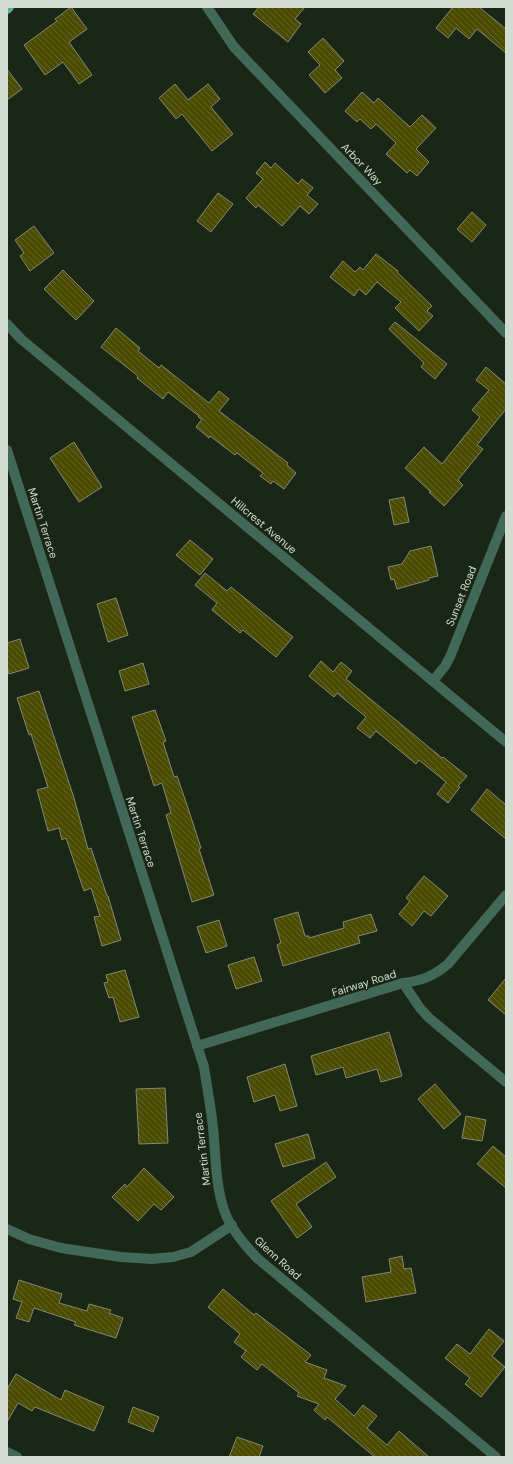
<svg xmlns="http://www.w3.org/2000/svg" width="513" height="1464" viewBox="0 0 513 1464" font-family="'DM Sans',sans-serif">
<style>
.building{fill:url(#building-back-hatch);stroke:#868870}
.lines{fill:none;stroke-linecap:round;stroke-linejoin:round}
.minor{stroke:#42685a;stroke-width:10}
.major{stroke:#5aad91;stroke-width:10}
.labels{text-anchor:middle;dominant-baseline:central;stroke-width:3;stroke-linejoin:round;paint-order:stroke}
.street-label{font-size:11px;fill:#d3dcd1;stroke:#1a2717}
</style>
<defs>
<pattern id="building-back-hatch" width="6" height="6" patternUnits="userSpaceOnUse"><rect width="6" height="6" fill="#494c02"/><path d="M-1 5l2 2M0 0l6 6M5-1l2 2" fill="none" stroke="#626526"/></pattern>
</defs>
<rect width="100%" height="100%" fill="#1a2717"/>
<!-- building -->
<g class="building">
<polygon points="71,7 87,29 69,42 92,75 79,84 63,62 45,75 24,45 57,21 55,19"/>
<polygon points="259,7 305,7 295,19 301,24 288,42 253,14"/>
<polygon points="453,7 479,7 506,29 506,53 477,29 469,39 456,28 448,38 436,28"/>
<polygon points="323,38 344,61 335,70 342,78 325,93 309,75 320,65 308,52"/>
<polygon points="7,69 22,89 7,100"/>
<polygon points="175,84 188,100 208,84 220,99 211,107 233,134 212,151 182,114 176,119 159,98"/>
<polygon points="362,92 374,103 378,98 410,127 422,115 436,128 416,149 429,162 417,176 410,170 407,173 386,154 396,143 376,124 371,129 360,119 357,122 345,111"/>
<polygon points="265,162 271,168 275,163 298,184 302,179 313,188 307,195 318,204 309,214 300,206 282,226 258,205 256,208 246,198 263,179 256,173"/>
<polygon points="218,193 233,204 211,232 197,221"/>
<polygon points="472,212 486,225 472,242 457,229"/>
<polygon points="34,226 54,253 30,271 20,256 24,253 15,240"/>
<polygon points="376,254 398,271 397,272 432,306 427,311 433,316 419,331 395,308 401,302 377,282 366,295 359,289 354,296 330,277 343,261 355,272 360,267 363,270"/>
<polygon points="63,270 94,301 76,320 44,289"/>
<polygon points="395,322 447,364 435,379 421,367 424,363 389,329"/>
<polygon points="116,328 140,348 138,351 159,368 161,365 209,403 219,391 229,399 219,411 288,463 287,465 296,473 284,489 273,481 271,484 260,476 263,473 237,453 235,455 210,436 209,438 196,427 202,419 198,417 199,416 168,392 163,399 137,378 138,376 101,347"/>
<polygon points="486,367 506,384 506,409 477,445 483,449 458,480 463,485 444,506 429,492 431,492 405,468 424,447 442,464 480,417 472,410 489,390 476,380"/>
<polygon points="74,442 102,487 79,502 50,458"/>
<polygon points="404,497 409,522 394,525 389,500"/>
<polygon points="190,540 213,559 200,575 176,555"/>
<polygon points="431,546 438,576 429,578 429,580 397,589 394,579 391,580 388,567 402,564 410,551"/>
<polygon points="205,573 227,591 231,587 293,637 276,657 243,630 240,633 212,610 217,603 195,585"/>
<polygon points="116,598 128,635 108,642 97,604"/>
<polygon points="20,639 29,668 9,674 7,667 7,643"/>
<polygon points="321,661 333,672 341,662 352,671 346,679 442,758 443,757 467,776 458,786 460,787 448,803 437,794 446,782 419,760 416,764 376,731 370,738 357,728 366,717 337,693 334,697 309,676"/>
<polygon points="143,663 149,684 125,691 119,671"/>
<polygon points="39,691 74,798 88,849 91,848 107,896 108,896 121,940 102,946 94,917 100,916 91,888 84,891 66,838 62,840 59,828 48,831 37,790 48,787 31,734 29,735 17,698"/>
<polygon points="155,710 166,741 163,742 174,777 177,776 188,808 201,848 199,849 214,895 192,902 166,815 171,813 162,783 154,786 132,717"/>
<polygon points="487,789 506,805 506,839 471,810"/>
<polygon points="424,876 448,896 431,916 424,911 412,926 399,914 410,901 406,898"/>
<polygon points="298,912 305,936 309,936 309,938 344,928 343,922 371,914 377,931 358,936 360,943 283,966 277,945 281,943 274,919"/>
<polygon points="219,920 227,946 206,953 197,927"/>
<polygon points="254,957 262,981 236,989 228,965"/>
<polygon points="125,970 139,1017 120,1022 113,997 109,998 104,983 108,982 106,975"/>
<polygon points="506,978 506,1015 488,1000"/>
<polygon points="389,1032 402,1076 381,1082 377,1069 346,1078 343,1067 316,1075 311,1056"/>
<polygon points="285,1064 297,1106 280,1111 275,1095 254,1102 247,1077"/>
<polygon points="435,1084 461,1114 444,1129 418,1099"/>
<polygon points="165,1088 168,1143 139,1144 136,1089"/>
<polygon points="466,1116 486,1120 482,1141 462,1138"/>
<polygon points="308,1134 315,1158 283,1167 275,1144"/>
<polygon points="493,1146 506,1157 506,1188 477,1164"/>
<polygon points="326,1162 336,1177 296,1204 312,1227 297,1238 271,1201"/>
<polygon points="144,1168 174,1197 161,1210 154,1204 138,1221 112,1197 125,1184 127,1187"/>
<polygon points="402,1256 404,1269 411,1268 416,1293 366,1302 362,1277 391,1272 389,1259"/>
<polygon points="19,1280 62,1294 59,1303 87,1311 89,1304 111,1310 109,1313 123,1318 116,1338 74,1325 76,1322 34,1308 29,1322 16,1318 22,1302 13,1299"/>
<polygon points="223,1289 254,1315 256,1313 311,1355 305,1362 327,1370 324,1378 346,1386 335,1399 354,1416 363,1405 377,1416 367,1428 387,1445 399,1431 429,1457 375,1457 327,1417 325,1420 314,1410 319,1404 297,1396 299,1393 262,1364 257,1370 241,1357 246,1351 234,1342 240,1334 208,1307"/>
<polygon points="489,1329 504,1341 492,1356 505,1367 481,1397 465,1384 470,1378 445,1358 457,1344 470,1354"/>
<polygon points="16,1374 61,1400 65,1390 104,1407 94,1431 35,1407 32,1411 18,1403 7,1422 7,1389"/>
<polygon points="133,1407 159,1417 153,1432 128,1422"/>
<polygon points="237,1437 263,1446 259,1457 229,1457"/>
</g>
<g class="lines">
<!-- minor -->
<g class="minor">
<polyline points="207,7 234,47 506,333"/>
<polyline points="7,324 21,339 506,742"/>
<path d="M7 450 204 1067C207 1087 211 1108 213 1128 216 1155 215 1183 224 1210 230 1228 244 1244 257 1258L496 1457"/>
<polyline points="433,681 445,666 450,657 506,516"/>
<polyline points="403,983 420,1008 429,1018 506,1082"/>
<path d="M197 1046 403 983C421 981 434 976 448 964L506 895"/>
<polyline points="7,1229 29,1239 61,1248 121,1257 152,1259 173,1257 191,1252 232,1225"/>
<polyline points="7,1452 17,1457"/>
</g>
<!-- major -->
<polyline class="major" points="7,9 9,7"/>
</g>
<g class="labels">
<!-- street labels -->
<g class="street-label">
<text transform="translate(362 164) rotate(46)">Arbor Way</text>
<text transform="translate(43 523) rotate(72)">Martin Terrace</text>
<text transform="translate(264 525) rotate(40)">Hillcrest Avenue</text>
<text transform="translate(461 596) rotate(-68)">Sunset Road</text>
<text transform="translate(141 832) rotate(72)">Martin Terrace</text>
<text transform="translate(364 983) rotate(-17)">Fairway Road</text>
<text transform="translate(202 1149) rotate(-97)">Martin Terrace</text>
<text transform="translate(278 1258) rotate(42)">Glenn Road</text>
</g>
</g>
<!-- border -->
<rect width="513" height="1464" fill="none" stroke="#d3dcd1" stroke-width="16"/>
</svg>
